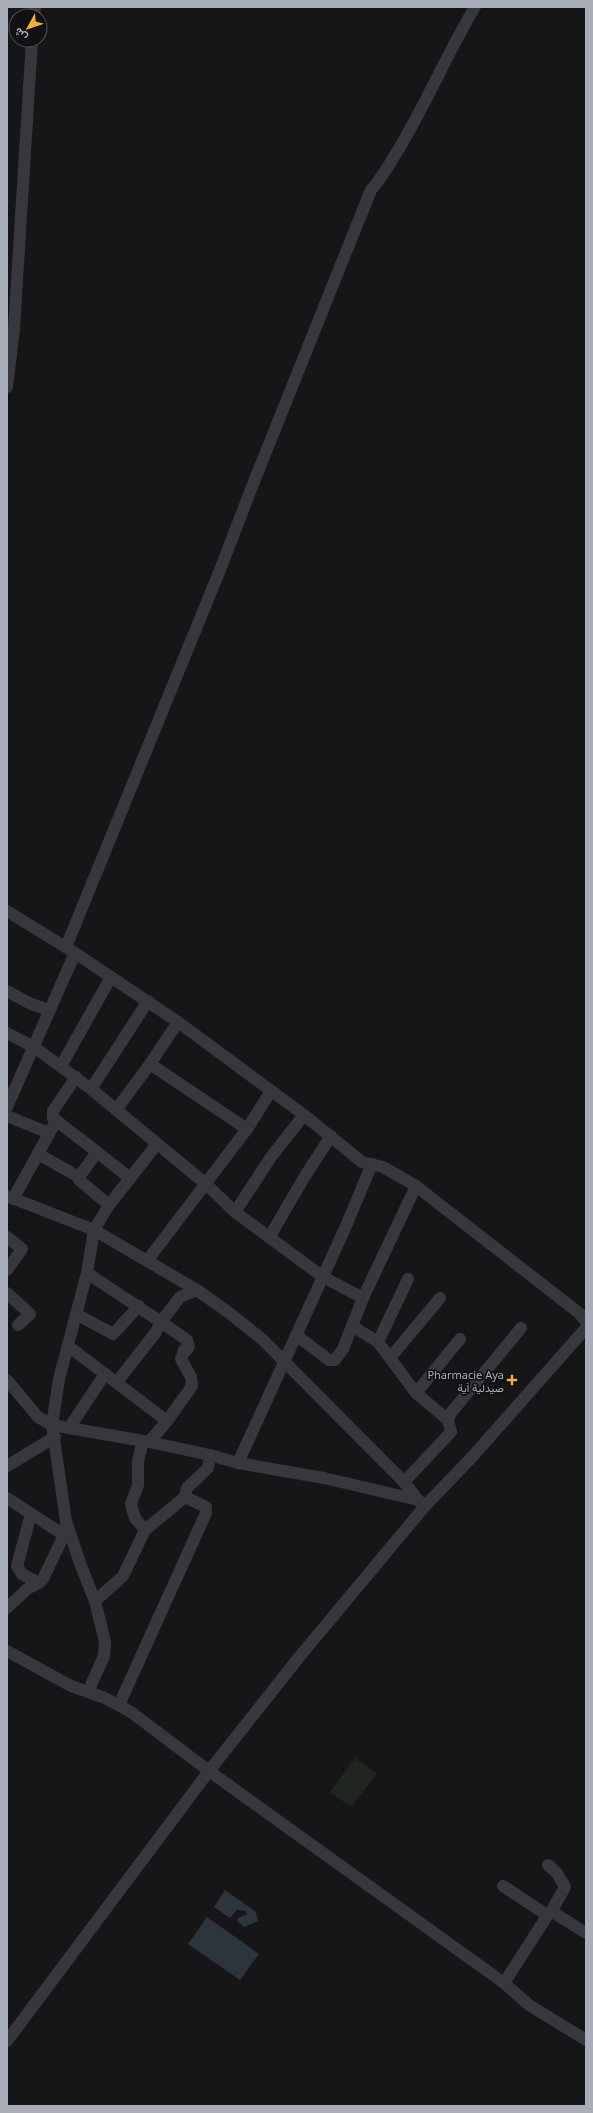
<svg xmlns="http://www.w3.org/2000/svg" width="593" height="2113" viewBox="0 0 593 2113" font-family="'Noto Sans',Vazirmatn,sans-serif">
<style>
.green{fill:#1e261f}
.water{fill:#2c353c}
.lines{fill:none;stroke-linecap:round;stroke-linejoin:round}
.minor{stroke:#37383d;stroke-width:12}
.poi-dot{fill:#f2b134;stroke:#111113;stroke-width:1.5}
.labels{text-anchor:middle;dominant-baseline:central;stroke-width:3.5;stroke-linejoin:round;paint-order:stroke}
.poi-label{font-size:11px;fill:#a8adb8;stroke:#111113;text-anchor:end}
</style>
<rect width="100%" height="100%" fill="#161618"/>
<!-- green -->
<polygon class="green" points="355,1758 377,1773 351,1807 330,1792"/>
<!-- water -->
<g class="water">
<polygon points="225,1890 256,1912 258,1921 244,1927 237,1921 238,1918 247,1914 245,1911 237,1910 230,1918 214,1907"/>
<polygon points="207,1917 259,1954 240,1980 188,1944"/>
</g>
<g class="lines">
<!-- minor -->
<g class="minor">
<polyline points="34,16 35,7"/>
<polyline points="7,387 14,329 32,40"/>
<polyline points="7,911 75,953 178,1022 304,1115 362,1162 383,1167 416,1186 579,1313 586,1321"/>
<path d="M66 947 220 570 255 479 371 190C381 179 388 167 395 155 425 107 446 55 475 7"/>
<polyline points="7,991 31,1004 50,1010"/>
<polyline points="7,1033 34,1047 91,1089 206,1184 235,1212 323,1277 363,1298 343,1349 335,1360 329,1360 296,1335"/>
<polyline points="150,1064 178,1022"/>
<polyline points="61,1066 111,977"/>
<polyline points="76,1077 53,1111 53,1118 97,1152 79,1177 79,1180 109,1205 94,1230 87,1273 59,1379 52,1425 66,1521 81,1566 95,1601 105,1642 104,1656 88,1692"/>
<polyline points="91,1089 148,1001"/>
<polyline points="7,1107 75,953"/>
<polyline points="116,1110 150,1064 247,1129 147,1261"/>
<polyline points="7,1116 49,1133"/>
<polyline points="247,1129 271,1091"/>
<polyline points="97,1152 130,1178"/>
<polyline points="38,1154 79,1177"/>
<polyline points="7,1196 94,1230 197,1290 228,1312 262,1339 404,1482 418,1500 425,1506"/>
<polyline points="13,1199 56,1121"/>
<polyline points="109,1205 157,1144"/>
<polyline points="235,1212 271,1157 304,1115"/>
<polyline points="270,1236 305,1176 331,1136"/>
<polyline points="7,1237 22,1249 7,1270"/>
<polyline points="87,1273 161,1322 180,1297 197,1290"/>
<polyline points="7,1293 30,1314 18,1325"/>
<polyline points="363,1298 416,1186"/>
<polyline points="76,1314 113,1334 139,1306"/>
<polyline points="352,1326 378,1342 416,1393 448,1420"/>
<polyline points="378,1342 408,1279"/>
<polyline points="68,1346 167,1421"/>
<polyline points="390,1358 440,1298"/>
<polyline points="7,1380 38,1417 52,1425 149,1442 210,1455 238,1463 324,1478 418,1500"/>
<polyline points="117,1382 156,1332 161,1322 187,1340 189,1347 186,1351 184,1350 181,1359 191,1377 192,1386 167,1421 149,1442"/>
<polyline points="416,1393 460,1339"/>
<polyline points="69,1428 105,1374"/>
<polyline points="143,1441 138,1461 138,1485 131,1504 135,1518 145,1530"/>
<polyline points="238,1463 346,1226 372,1164"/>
<polyline points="7,1466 55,1437"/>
<polyline points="404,1482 451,1432 448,1420 450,1414 521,1328"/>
<polyline points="7,1498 64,1535"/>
<polyline points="31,1514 17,1566 22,1574 39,1583"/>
<polyline points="95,1601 123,1576 145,1530 185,1497 187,1488 208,1468 210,1455"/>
<polyline points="7,1608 27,1589 37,1584 43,1579 64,1535 66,1522"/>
<polyline points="7,1651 71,1686 105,1698 131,1712 209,1771 504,1983 529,2005 586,2040"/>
<polyline points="119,1705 206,1513 206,1507 185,1497"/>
<polyline points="548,1865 557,1873 565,1887 551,1912"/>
<polyline points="503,1886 547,1915"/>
<polyline points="504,1983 549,1913 554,1913 586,1933"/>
<polyline points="7,2041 209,1771 300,1656 425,1506 473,1456 586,1328"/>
</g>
</g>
<!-- markers -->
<path class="poi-dot" d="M510 1374h4v4h4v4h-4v4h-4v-4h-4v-4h4z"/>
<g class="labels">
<!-- poi labels -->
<g class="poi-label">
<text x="504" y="1374">Pharmacie Aya<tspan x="504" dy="13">صيدلية اَية</tspan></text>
</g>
</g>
<!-- border -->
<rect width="593" height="2113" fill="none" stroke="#a8adb8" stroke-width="16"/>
<!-- north arrow -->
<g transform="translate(28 28) rotate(230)"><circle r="19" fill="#111113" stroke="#4d4f55"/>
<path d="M0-3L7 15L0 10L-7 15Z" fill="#f2b134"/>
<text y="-6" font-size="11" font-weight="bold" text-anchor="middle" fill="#a8adb8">ش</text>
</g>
</svg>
